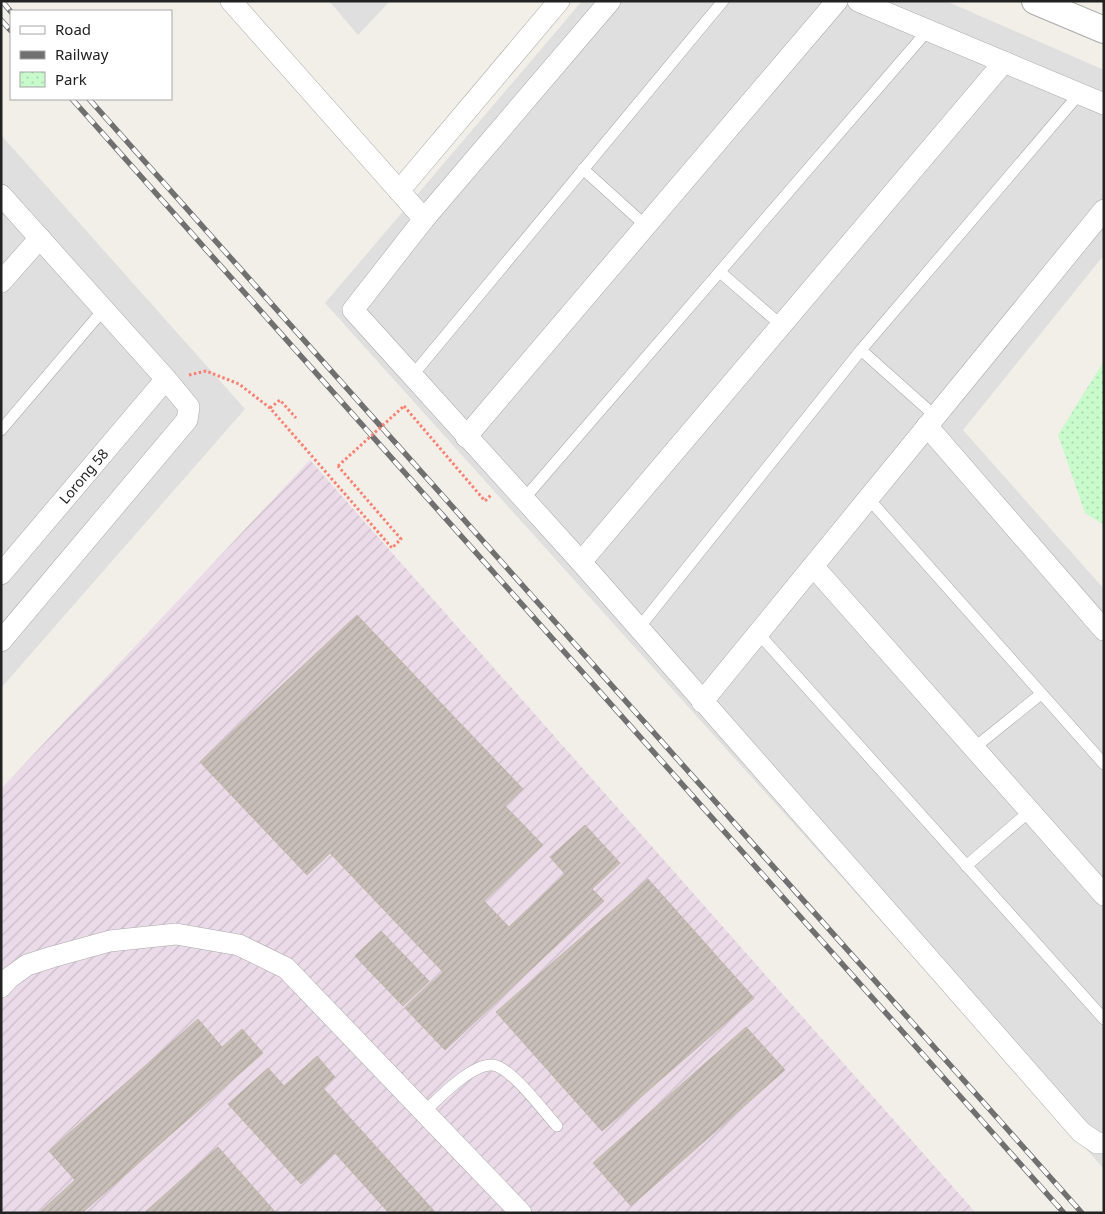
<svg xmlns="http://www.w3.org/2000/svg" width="1105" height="1214" font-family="'Noto Sans',sans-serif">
<defs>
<pattern id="industrial-furrows" width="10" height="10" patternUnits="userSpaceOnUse" patternTransform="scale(1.25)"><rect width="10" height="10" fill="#ebdbe8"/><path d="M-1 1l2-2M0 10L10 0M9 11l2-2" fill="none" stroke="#c9bcc7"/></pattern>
<pattern id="park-dots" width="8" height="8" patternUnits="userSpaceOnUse" patternTransform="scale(1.25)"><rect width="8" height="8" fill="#c8facc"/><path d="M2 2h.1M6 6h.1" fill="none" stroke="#acd6af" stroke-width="1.8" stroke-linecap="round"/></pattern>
<pattern id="building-hatch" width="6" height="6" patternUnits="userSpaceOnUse" patternTransform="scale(1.25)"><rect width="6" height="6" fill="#c7bfb8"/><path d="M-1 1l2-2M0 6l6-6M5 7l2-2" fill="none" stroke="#aba49e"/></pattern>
</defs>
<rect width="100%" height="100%" fill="#f2efe9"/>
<g fill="#e0dfdf">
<path d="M329 1H390L358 35Z"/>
<path d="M582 1H946L1104 70V255L963 430 1104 589V1169L325 303Z"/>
<path d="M1 135 245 409 1 688Z"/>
</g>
<path fill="url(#industrial-furrows)" d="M310 460 976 1213H1V789Z"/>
<path fill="url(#park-dots)" d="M1104 361V525L1085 513 1058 435Z"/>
<g fill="url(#building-hatch)" stroke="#c4b6ab">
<path d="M357 615 523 789 505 806 543 845 484 901 509 927 565 874 550 857 585 825 620 863 592 889 604 901 445 1050 405 1008 443 972 330 853 307 875 200 762Z"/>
<path d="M648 879 754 998 602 1131 496 1012Z"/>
<path d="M381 931 429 981 403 1006 355 956Z"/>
<path d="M198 1019 222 1047 242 1029 263 1053 82 1213H39L75 1180 49 1151Z"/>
<path d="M746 1027 785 1070 631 1206 593 1163Z"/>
<path d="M317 1056 335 1077 323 1088 436 1213H389L335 1153 301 1184 228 1104 268 1068 284 1086Z"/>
<path d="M218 1147 276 1213H144Z"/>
</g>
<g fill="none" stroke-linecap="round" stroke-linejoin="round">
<g stroke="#a9a9a9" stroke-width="12">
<g id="service">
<path d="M583 169 646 226"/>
<path d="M720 272 781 325"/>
<path d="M861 350 935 416"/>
<path d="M412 376 723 1"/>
<path d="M1 430 104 309"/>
<path d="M868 498 1104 764"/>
<path d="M523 500 928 30"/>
<path d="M638 629 861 350 1080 93"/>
<path d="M758 633 1104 1019"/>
<path d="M974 748 1041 694"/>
<path d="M966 866 1030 811"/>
<path d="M424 1112C439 1098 472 1063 493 1065 512 1068 544 1112 557 1126"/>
</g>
</g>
<g stroke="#a9a9a9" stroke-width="22">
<g id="minor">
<path d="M231 1 424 219"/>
<path d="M610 1 424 219 353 310 581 562 1081 1132 1097 1143H1104"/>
<path d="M858 1 1104 104"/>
<path d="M399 191 559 1"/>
<path d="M1 195 166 379 189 407 187 420 1 641"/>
<path d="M1 282 40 238"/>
<path d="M927 426 1104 630"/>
<path d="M466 437 837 1"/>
<path d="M581 562 1004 62"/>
<path d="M813 566 1104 895"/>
<path id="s1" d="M1 574 166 379"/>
<path d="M702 702 1104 210"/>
<path d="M1 987 9 978 27 965 52 957 110 941 176 934 239 945 286 968 521 1213"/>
</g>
</g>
<g stroke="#a9a9a9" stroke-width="28">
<path id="tertiary" d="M1035 1 1104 30"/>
</g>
<g stroke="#fa8072" stroke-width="3" stroke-dasharray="2.5 2.5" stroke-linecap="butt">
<path d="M189 375 206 371 239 384 270 408 392 548 401 539 338 466"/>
<path d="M404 406 485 501 492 494"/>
<path d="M270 408 280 400 296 418"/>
</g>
<use href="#service" stroke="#fff" stroke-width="11"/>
<use href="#minor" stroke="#fff" stroke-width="21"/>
<use href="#tertiary" stroke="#fff" stroke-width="26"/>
<g stroke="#707070" stroke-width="5.5">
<g id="rail">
<path d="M2 1 11 12"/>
<path d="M1 20 11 31"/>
<path d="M72 99 1064 1213"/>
<path d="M89 99 1082 1213"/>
</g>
</g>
<use href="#rail" stroke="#fff" stroke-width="4" stroke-dasharray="11" stroke-linecap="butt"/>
<path stroke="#fa8072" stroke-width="3" stroke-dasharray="2.5 2.5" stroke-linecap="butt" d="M338 466 404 406"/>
</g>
<g text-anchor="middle" stroke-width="4.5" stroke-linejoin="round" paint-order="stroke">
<g font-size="14" fill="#222" stroke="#fff">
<text dy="5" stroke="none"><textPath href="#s1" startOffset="128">Lorong 58</textPath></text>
</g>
</g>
<rect width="1105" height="1214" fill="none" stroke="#222222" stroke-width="5"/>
<rect x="10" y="10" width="162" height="90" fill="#ffffff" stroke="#a7a7a7"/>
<rect x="20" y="26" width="25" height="8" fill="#ffffff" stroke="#a7a7a7"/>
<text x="55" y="35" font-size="15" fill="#222222">Road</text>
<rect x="20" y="51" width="25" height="8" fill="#707070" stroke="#a7a7a7"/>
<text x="55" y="60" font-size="15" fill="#222222">Railway</text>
<rect x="20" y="72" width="25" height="15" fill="url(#park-dots)" stroke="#a7a7a7"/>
<text x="55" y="85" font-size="15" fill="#222222">Park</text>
</svg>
